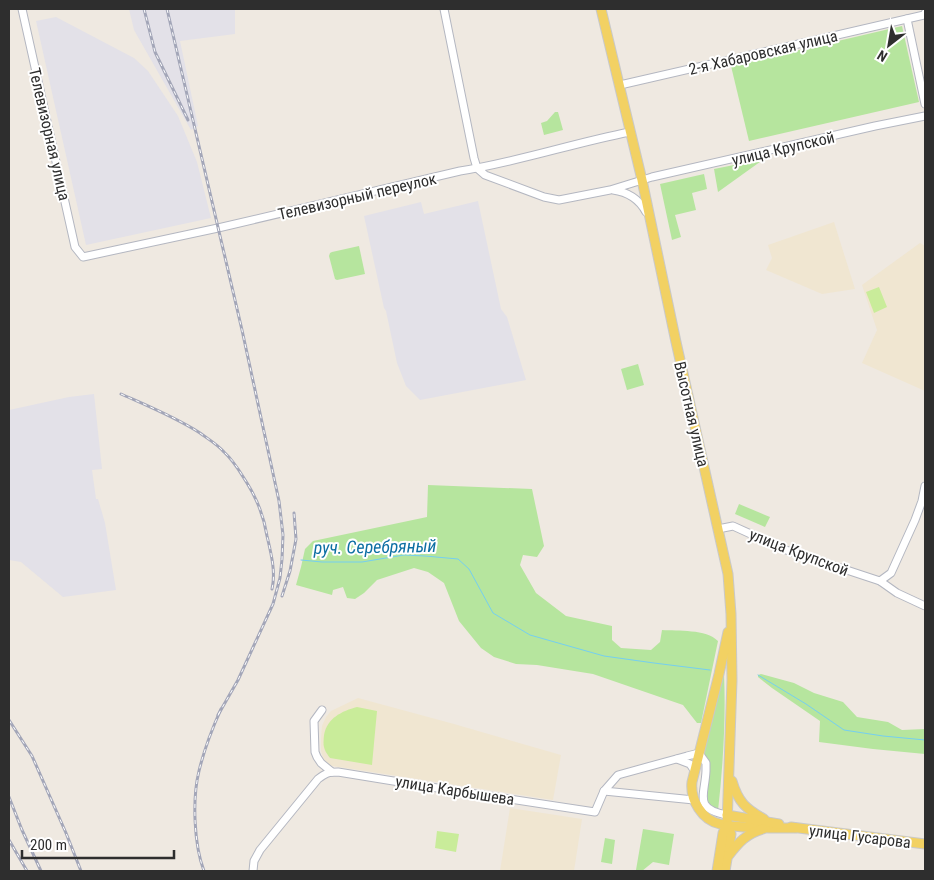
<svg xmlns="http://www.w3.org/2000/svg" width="934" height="880" font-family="'Roboto Condensed',sans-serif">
<rect width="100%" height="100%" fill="#efe9e1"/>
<g fill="#e3e1e8">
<path d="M129 9H235V34L180 41 198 126 191 130 134 30Z"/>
<path d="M56 17 134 58 148 71 178 116 197 162 211 218 86 245 36 21Z"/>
<path d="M478 201 501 309 507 317 526 380 420 400 406 386 397 363 386 311 384 308 364 216 421 202 424 214Z"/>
<path d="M94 394 102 469 92 470 96 499H98L105 523 116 590 63 597 21 562 9 560V410L69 397Z"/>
</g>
<g fill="#f0e6d1">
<path d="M834 222 855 289 822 294 766 270 772 258 768 245Z"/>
<path d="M920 243 925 246V391L862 363 877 330 862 285Z"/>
<path d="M358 698 454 724 561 755 553 800 326 765 324 761 321 751V738L322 726 326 717 331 711Z"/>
<path d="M510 808 582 819 574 871H500Z"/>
</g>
<g fill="#b6e59e">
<path d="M902 26 919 102 749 141 731 66Z"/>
<path d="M555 112H558L563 130 544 135 541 123 547 121Z"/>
<path d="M764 159 718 192 714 169Z"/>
<path d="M704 174 707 189 692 193 696 210 675 215 681 237 672 240 660 184Z"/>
<path d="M359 246 365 274 337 280 335 279 329 256 330 253 332 252Z"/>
<path d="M638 364 644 385 627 390 621 369Z"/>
<path d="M428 485 532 489 544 546 537 557 523 555 520 565 536 593 566 616 612 626V640L621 648 651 650 660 642 662 630C678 631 706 629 718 641L701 723H697L683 705 593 674 537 665 516 664 494 657 481 648 459 621 444 583 428 572 414 568 377 580 364 593 355 599 347 598 343 587 333 590 332 595 296 585 301 567 305 549 313 541 427 517Z"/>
<path d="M739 504 770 517 765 527 735 514Z"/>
<path d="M724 674C726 720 723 765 718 811L709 805 704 798 709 770V760L703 755 719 692Z"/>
<path d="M761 674 794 683 814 693 843 702 857 717 888 722 902 730 925 729V754L873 749 819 742 820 721 772 688 758 677V675Z"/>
<path d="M643 829 674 834 669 865 653 862 642 871 636 870Z"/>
<path d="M605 838 615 840 612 864 601 862Z"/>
</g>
<g fill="#c9ec9a">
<path d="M879 287 887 307 874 313 866 292Z"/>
<path d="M357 707 377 711 372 765 330 758C323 749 323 746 324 735 327 718 342 711 357 707Z"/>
<path d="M437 831 459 834 456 852 435 848Z"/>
</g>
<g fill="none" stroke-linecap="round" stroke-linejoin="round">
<g stroke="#75cff0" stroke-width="1">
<path d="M301 560 322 562H362L404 555 425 556 458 559 469 569 493 613 530 635 604 656 654 663 710 670"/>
<path d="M758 675 806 704 844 730 883 736 925 740"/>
</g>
<g stroke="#b4b7c1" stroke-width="9">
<g id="minor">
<path d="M22 9 75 247 83 257 218 228 460 171C518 162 573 143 630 132"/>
<path d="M444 9 474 158 477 168 485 175 544 197 559 200 610 190 652 177 875 126 925 116"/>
<path d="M907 19 925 104"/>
<path d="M620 85 924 15 925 13"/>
<path d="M613 190C628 192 639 199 646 212"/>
<path d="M718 529 733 526 786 550 880 581 891 573 915 520 922 501 925 486"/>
<path d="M880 581 897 593 925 606"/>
<path d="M322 710 314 721 315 752 317 757 321 763 332 772"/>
<path d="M677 759 690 764 694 770"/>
<path d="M604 791 694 800"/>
<path d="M253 871 254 861 260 850 318 779C326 773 328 772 338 772L424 786 595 812 604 791 618 775 687 756 699 753C701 756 704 760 706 763 706 765 706 769 706 771 705 795 693 809 727 815"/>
</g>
</g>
<g stroke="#c9c9c9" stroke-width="11">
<g id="major">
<path d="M601 9 642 180 676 342 728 574 731 614 732 680 727 826 731 834 725 871"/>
<path d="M728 632 719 674 692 782C690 800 702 820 720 824 728 826 736 826 744 827 761 828 778 828 795 828"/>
<path d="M732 781C738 802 746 809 764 819"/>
<path d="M727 815 779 824"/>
<path d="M791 827 925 844"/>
<path d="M729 855C738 843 747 833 763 829"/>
<path d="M717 871 723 833 727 826"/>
</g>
</g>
<use href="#minor" stroke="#fff" stroke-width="7"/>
<use href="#major" stroke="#f2d163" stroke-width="9"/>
<g stroke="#a3a6b8" stroke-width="3">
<g id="rail">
<path d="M144 9 155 52 188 120"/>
<path d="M167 9 242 330 279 501 283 535 282 559 280 578 273 604 238 680 218 715"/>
<path d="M121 394C148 406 175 417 200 433 208 439 217 444 224 452 234 461 240 472 247 483 257 499 264 517 267 536 271 553 276 572 272 589"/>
<path d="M282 596 290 571 296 539 294 513"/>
<path d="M9 720 32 756 66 833 81 871"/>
<path d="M9 797 22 830 41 871"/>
<path d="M9 840 27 871"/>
<path d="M204 871C194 845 192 799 199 771 204 750 212 729 221 709"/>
</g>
</g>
<use href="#rail" stroke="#fff" stroke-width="1" stroke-dasharray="4" stroke-linecap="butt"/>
</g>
<g text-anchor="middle" stroke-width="4" stroke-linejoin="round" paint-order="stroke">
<g font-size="16" fill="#2e2e2e" stroke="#fff">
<text transform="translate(763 52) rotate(-13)" y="6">2-я Хабаровская улица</text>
<text transform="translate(50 134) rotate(77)" y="6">Телевизорная улица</text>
<text transform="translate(783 148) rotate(-13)" y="6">улица Крупской</text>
<text transform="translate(357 196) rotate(-13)" y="6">Телевизорный переулок</text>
<text transform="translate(692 414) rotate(77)" y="6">Высотная улица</text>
<text transform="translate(799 552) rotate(21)" y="6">улица Крупской</text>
<text transform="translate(455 790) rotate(9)" y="6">улица Карбышева</text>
<text transform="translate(860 836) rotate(7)" y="6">улица Гусарова</text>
</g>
<g font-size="18" font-style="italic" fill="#0d6fa3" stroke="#fff">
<text transform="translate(375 547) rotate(-1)" y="6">руч. Серебряный</text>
</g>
</g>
<rect width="934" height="880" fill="none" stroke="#2e2e2e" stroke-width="20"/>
<g transform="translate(889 45) rotate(211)" stroke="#ffffff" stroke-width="4" paint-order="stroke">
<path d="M0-4L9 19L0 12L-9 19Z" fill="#2e2e2e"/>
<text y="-8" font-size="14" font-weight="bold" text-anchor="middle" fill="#2e2e2e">N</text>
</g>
<path d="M22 850v8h152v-8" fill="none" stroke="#2e2e2e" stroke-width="2.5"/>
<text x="30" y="850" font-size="15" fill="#2e2e2e" stroke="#ffffff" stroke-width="4" paint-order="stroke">200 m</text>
</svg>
